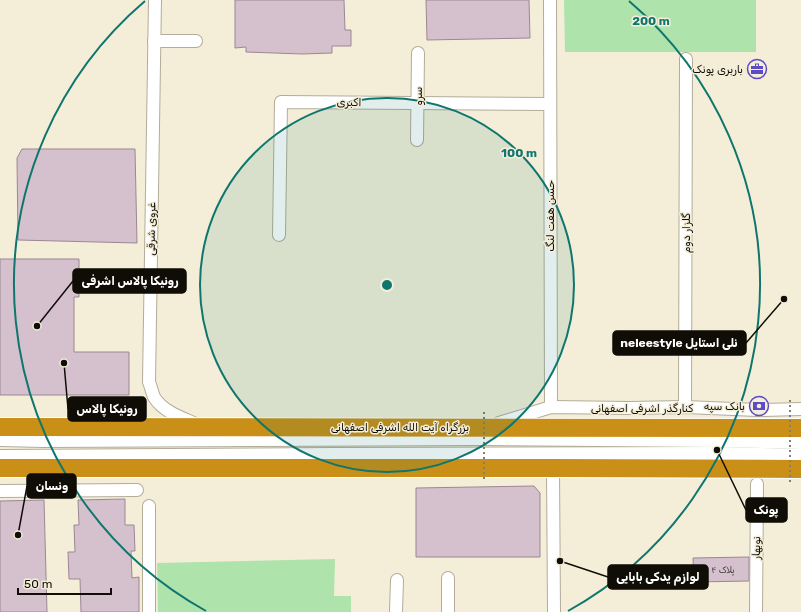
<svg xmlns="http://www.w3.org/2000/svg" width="801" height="612" font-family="Rubik,'Noto Sans Arabic',sans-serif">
<rect width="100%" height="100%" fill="#f4eed9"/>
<g fill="#aee4ab">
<path d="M564 0H756V52H565Z"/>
<path d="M335 559 334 596H351V612H158L157 563Z"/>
</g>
<g fill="#d5c1cd" stroke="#9b8793">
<path d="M235 0H344L345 30H351V46H332V53L302 54 246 52V47L235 48Z"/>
<path d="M426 0H529L530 38 427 40Z"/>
<path d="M22 149H135L137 243 18 240 17 158Z"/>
<path d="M0 259H79V297H74V352H129V395H0Z"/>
<path d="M534 486 540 493V557H416V488Z"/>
<path d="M125 499V525H134L135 551H131L132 578 139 577V612H81L80 579H69L68 552H75L74 525H79L78 500Z"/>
<path d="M44 500 47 612H0V501Z"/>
<path d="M749 557V581L694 582 693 558Z"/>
</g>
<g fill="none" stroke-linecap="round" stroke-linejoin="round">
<g stroke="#b2ac98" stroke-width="14">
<g id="minor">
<path d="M155 0 149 382C151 387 152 392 154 397 163 412 183 418 198 425"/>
<path d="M550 0 551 407"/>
<path d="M154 41H196"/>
<path d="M417 140 418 53"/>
<path d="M279 235 281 102 550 104"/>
<path d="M685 407 686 59"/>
<path d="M499 423 551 407 630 408 685 407 758 410 801 409"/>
<path d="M0 440 44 441 488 439 718 441 801 443"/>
<path d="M0 456 334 454 720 453 801 455"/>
<path d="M553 468 554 612"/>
<path d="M0 491 137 490"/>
<path d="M448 578V612"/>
<path d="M149 612V506"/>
<path d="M396 612 397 580"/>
<path d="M756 612 757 484"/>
</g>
</g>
<g stroke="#fff" stroke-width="20">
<g id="highway">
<path d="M0 427 801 428"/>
<path d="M0 468H553L801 469"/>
</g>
</g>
<path stroke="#827e70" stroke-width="2" stroke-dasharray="2 3" stroke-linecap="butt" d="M114 411 132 401"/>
<use href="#minor" stroke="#fff" stroke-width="12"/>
<use href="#highway" stroke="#ca8f16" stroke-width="18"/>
<g stroke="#827e70" stroke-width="2" stroke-dasharray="2 3" stroke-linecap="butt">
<path d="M790 400V484"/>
<path d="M484 479V410"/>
</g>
</g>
<circle cx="387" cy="285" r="187" fill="#0f766e" fill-opacity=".12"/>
<g fill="none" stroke="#0f766e" stroke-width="2">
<circle cx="387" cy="285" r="187"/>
<path d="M206 611A373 373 0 0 1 145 1M629 1A373 373 0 0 1 568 611"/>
</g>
<defs>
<g id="office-ring" transform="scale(1)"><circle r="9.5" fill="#f4eed9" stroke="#5c4bc4" stroke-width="1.5"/><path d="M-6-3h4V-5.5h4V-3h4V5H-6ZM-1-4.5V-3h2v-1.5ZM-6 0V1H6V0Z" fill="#5c4bc4"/></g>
<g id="bank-ring" transform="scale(1)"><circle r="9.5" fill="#f4eed9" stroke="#5c4bc4" stroke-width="1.5"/><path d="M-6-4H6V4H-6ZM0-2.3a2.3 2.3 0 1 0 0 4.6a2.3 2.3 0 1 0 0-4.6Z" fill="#5c4bc4"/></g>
</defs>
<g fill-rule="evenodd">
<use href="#office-ring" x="757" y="69"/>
<use href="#bank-ring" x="759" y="406"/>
</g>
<g text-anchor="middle" stroke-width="3" stroke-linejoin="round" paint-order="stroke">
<g font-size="9" fill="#403a38">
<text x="723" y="573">پلاک ۴</text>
</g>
<g font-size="11" fill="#0f0d06" stroke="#f4eed9" text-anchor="end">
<text x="743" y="73">باربری پونک</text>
<text x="745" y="410">بانک سپه</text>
</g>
<g font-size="11" fill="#0f0d06" stroke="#f4eed9">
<text transform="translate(418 96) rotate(-90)" y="4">سرو</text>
<text transform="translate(349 102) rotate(1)" y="4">اکبری</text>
<text transform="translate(550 216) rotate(-90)" y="4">حسن هفت لنگ</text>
<text transform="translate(151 229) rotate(-89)" y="4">غروی شرقی</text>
<text transform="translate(686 233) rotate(-90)" y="4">گلزار دوم</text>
<text x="642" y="412">کنارگذر اشرفی اصفهانی</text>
<text x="400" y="431">بزرگراه آیت الله اشرفی اصفهانی</text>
<text transform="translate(756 548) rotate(-89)" y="4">نوبهار</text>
</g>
</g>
<circle cx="387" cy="285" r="6" fill="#0f766e" stroke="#f4eed9" stroke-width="2"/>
<g font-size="12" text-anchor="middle" font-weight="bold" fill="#0f766e" stroke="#f4eed9" stroke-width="3" stroke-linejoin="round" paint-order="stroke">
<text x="651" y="25">200 m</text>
<text x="519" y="157">100 m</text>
</g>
<path fill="none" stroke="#0f0d06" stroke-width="1.5" d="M37 326L73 281M784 299L746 343M64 363L68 409M18 535L27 486M717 450L746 510M560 561L608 577"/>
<g fill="#0f0d06" stroke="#f4eed9" stroke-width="1.5">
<circle cx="37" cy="326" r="4"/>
<circle cx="784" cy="299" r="4"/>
<circle cx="64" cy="363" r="4"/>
<circle cx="18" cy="535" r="4"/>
<circle cx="717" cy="450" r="4"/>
<circle cx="560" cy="561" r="4"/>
</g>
<g fill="#0f0d06" stroke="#0f0d06" stroke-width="1.5">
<rect x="73" y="269" width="113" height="24" rx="4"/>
<rect x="613" y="331" width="133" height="24" rx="4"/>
<rect x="68" y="397" width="78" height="24" rx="4"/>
<rect x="27" y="474" width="49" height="24" rx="4"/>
<rect x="746" y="498" width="41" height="24" rx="4"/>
<rect x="608" y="565" width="100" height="24" rx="4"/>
</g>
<g font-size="12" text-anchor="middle" font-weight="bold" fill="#fff">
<text x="130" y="285">رونیکا پالاس اشرفی</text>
<text x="679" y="347">neleestyle نلی استایل</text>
<text x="107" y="413">رونیکا پالاس</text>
<text x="52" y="490">ونسان</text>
<text x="766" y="514">پونک</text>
<text x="658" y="581">لوازم یدکی بابایی</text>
</g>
<path d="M18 588v6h93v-6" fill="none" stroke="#0f0d06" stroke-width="2"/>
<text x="24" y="588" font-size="12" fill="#0f0d06" stroke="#f4eed9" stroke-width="3" paint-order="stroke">50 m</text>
</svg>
